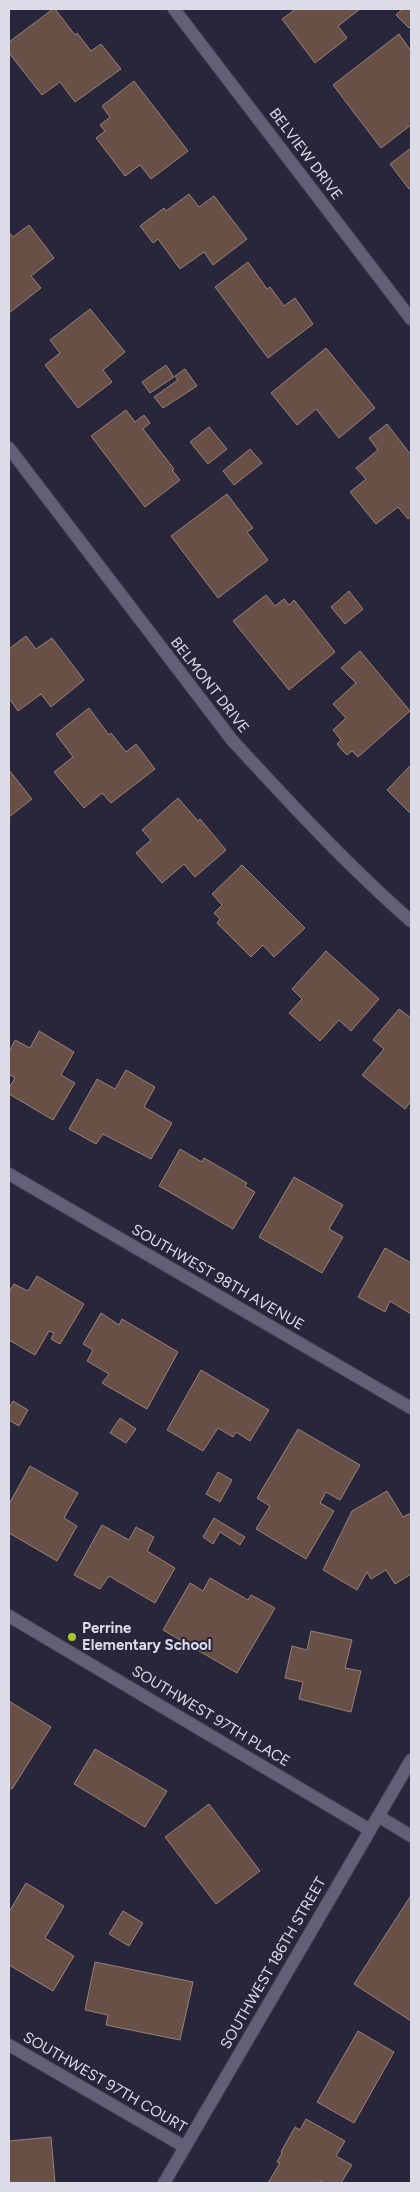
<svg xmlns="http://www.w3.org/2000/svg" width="420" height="2192" font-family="Figtree,sans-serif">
<rect width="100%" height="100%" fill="#28263a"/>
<g fill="#685047" stroke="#9b8078">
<path d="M53 9H55L75 35 77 33 91 51 101 44 121 69 75 102 60 82 42 95 9 53V42Z"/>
<path d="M296 9H360L338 26 347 38 315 63 282 19Z"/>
<path d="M402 9H411V26L409 28 396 15Z"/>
<path d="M399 34 411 51V125L381 148 333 85Z"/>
<path d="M134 81 188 151 151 179 140 165 125 176 96 138 105 131 100 125 110 117 102 106Z"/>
<path d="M411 148V188L409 189 390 164Z"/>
<path d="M189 194 199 207 214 196 247 239 213 265 204 252 180 269 158 239 153 243 140 226 164 208 166 211Z"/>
<path d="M29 225 54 258 31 276 41 288 9 313V232L13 237Z"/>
<path d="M248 262 267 289 270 287 284 306 295 298 313 324 268 358 215 287Z"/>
<path d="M90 309 125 352 103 370 112 382 78 408 45 365 60 353 50 340Z"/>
<path d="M326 348 375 408 339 438 316 409 297 425 271 393Z"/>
<path d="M166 365 174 377 150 393 142 382Z"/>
<path d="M185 369 197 386 163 408 154 397 178 380 175 376Z"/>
<path d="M126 410 135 422 144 415 150 423 143 429 174 469 172 470 180 480 145 507 91 436Z"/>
<path d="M387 424 411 455V516L408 519 398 507 376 524 350 492 366 479 356 468 378 450 369 438Z"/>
<path d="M209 427 227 449 208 464 190 442Z"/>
<path d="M250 449 262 463 234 485 223 471Z"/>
<path d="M227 494 253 528 247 532 268 560 218 598 171 536Z"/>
<path d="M349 591 363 609 345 624 331 607Z"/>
<path d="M266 595 275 606 284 599 289 605 294 600 335 652 289 690 233 621Z"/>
<path d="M26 636 36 649 52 638 84 680 51 707 41 694 18 711 9 698V649Z"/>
<path d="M360 651 410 711 358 757 352 751 347 755 342 750 337 744 341 740 333 730 346 718 333 704 356 683 341 668Z"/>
<path d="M89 708 109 735 111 733 126 752 136 744 155 769 111 803 102 793 84 808 54 772 73 757 56 734Z"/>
<path d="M411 765V811L410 813 387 790Z"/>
<path d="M9 770 32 799 9 817Z"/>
<path d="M178 798 198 821 200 819 226 850 195 877 184 864 162 883 136 853 151 840 142 830Z"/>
<path d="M242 865 305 928 274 957 263 945 251 957 217 923 220 919 214 913 222 905 212 894Z"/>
<path d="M326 951 379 999 351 1031 339 1020 320 1041 289 1013 302 999 292 989Z"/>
<path d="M399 1009 411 1018V1101L405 1109 362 1075 384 1049 373 1040Z"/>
<path d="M39 1031 74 1052 61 1075 75 1083 53 1120 9 1094V1088L15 1078 9 1074V1052L15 1040 30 1048Z"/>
<path d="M126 1070 155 1087 144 1107 172 1123 151 1159 103 1134 96 1144 69 1129 97 1079 115 1089Z"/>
<path d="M180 1149 202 1162 204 1158 247 1183 245 1186 255 1192 233 1229 159 1186Z"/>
<path d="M294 1177 343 1205 329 1229 343 1237 322 1273 259 1237Z"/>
<path d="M385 1248 411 1263V1314L390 1301 385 1312 358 1297Z"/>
<path d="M37 1276 84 1304 60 1344 51 1339 54 1333 49 1331 35 1355 9 1340V1292L14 1284 28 1291Z"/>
<path d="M101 1313 119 1325 122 1319 178 1352 147 1409 102 1383 109 1374 87 1361 93 1350 83 1344Z"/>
<path d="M201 1370 269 1410 250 1441 236 1432 233 1437 218 1428 203 1451 167 1430Z"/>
<path d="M13 1401 28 1410 19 1426 9 1420V1408Z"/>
<path d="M120 1418 136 1429 126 1443 110 1433Z"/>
<path d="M298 1429 360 1465 340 1500 326 1492 320 1503 334 1511 306 1559 256 1529 270 1506 257 1498Z"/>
<path d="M30 1466 78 1493 64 1518 77 1526 57 1561 9 1533V1504Z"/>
<path d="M218 1472 232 1480 220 1502 206 1494Z"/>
<path d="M387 1491 403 1517 411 1513V1574L395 1584 386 1570 371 1579 367 1572 357 1590 323 1570 352 1511Z"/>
<path d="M214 1518 245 1537 240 1545 220 1532 213 1544 203 1537Z"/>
<path d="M102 1525 129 1540 136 1527 154 1537 147 1551 175 1568 155 1603 109 1576 100 1589 74 1575Z"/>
<path d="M210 1578 248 1600 251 1595 275 1608 237 1673 163 1630 190 1583 203 1591Z"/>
<path d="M311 1631 352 1640 345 1668 361 1671 351 1712 299 1699 303 1682 285 1678 292 1646 307 1650Z"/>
<path d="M9 1701 51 1727 12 1789 9 1787Z"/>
<path d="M95 1749 167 1791 145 1827 74 1784Z"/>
<path d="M209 1804 260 1871 216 1904 165 1837Z"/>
<path d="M26 1883 64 1906 45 1938 74 1956 53 1991 9 1965V1912Z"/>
<path d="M410 1897 411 1898V2021L354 1984Z"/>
<path d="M123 1911 143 1923 129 1946 109 1934Z"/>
<path d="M95 1962 193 1982 180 2040 106 2025 108 2015 85 2010Z"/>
<path d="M358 2031 394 2052 354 2123 317 2102Z"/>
<path d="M306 2119 345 2141 336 2156 352 2165 341 2183H324L320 2181 319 2183H268L280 2163 277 2162 282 2153 281 2152 295 2127 300 2130Z"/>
<path d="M51 2137 55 2183H9V2141Z"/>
</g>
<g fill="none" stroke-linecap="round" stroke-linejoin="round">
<g stroke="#424050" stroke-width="14">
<g id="minor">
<path d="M174 9 411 319"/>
<path d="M9 448 232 740C289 802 347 865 411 921"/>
<path d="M9 1174 411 1408"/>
<path d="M9 1616 370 1830"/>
<path d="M378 1816 411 1836"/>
<path d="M9 2045 185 2147"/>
</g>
</g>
<g stroke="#424050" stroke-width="14">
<path id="tertiary" d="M164 2183 411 1760"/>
</g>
<use href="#minor" stroke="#616076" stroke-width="12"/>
<use href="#tertiary" stroke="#616076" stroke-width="12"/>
</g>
<circle fill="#a5c824" stroke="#28263a" stroke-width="2" cx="72" cy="1637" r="5"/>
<g text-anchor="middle" stroke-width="4" stroke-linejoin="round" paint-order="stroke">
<g font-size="15" fill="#dcdce9" stroke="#28263a">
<text transform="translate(306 154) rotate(53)" y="5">BELVIEW DRIVE</text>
<text transform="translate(210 685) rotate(52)" y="5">BELMONT DRIVE</text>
<text transform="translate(218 1277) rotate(30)" y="5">SOUTHWEST 98TH AVENUE</text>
<text transform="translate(211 1716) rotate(31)" y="5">SOUTHWEST 97TH PLACE</text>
<text transform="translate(273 1963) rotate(-60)" y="5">SOUTHWEST 186TH STREET</text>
<text transform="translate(105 2082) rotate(30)" y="5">SOUTHWEST 97TH COURT</text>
</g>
<g font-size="15" font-weight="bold" fill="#dcdce9" stroke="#28263a" text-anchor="start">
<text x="82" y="1633">Perrine<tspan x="82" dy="17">Elementary School</tspan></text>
</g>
</g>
<rect width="420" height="2192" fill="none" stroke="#dcdce9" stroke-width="20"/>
</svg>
